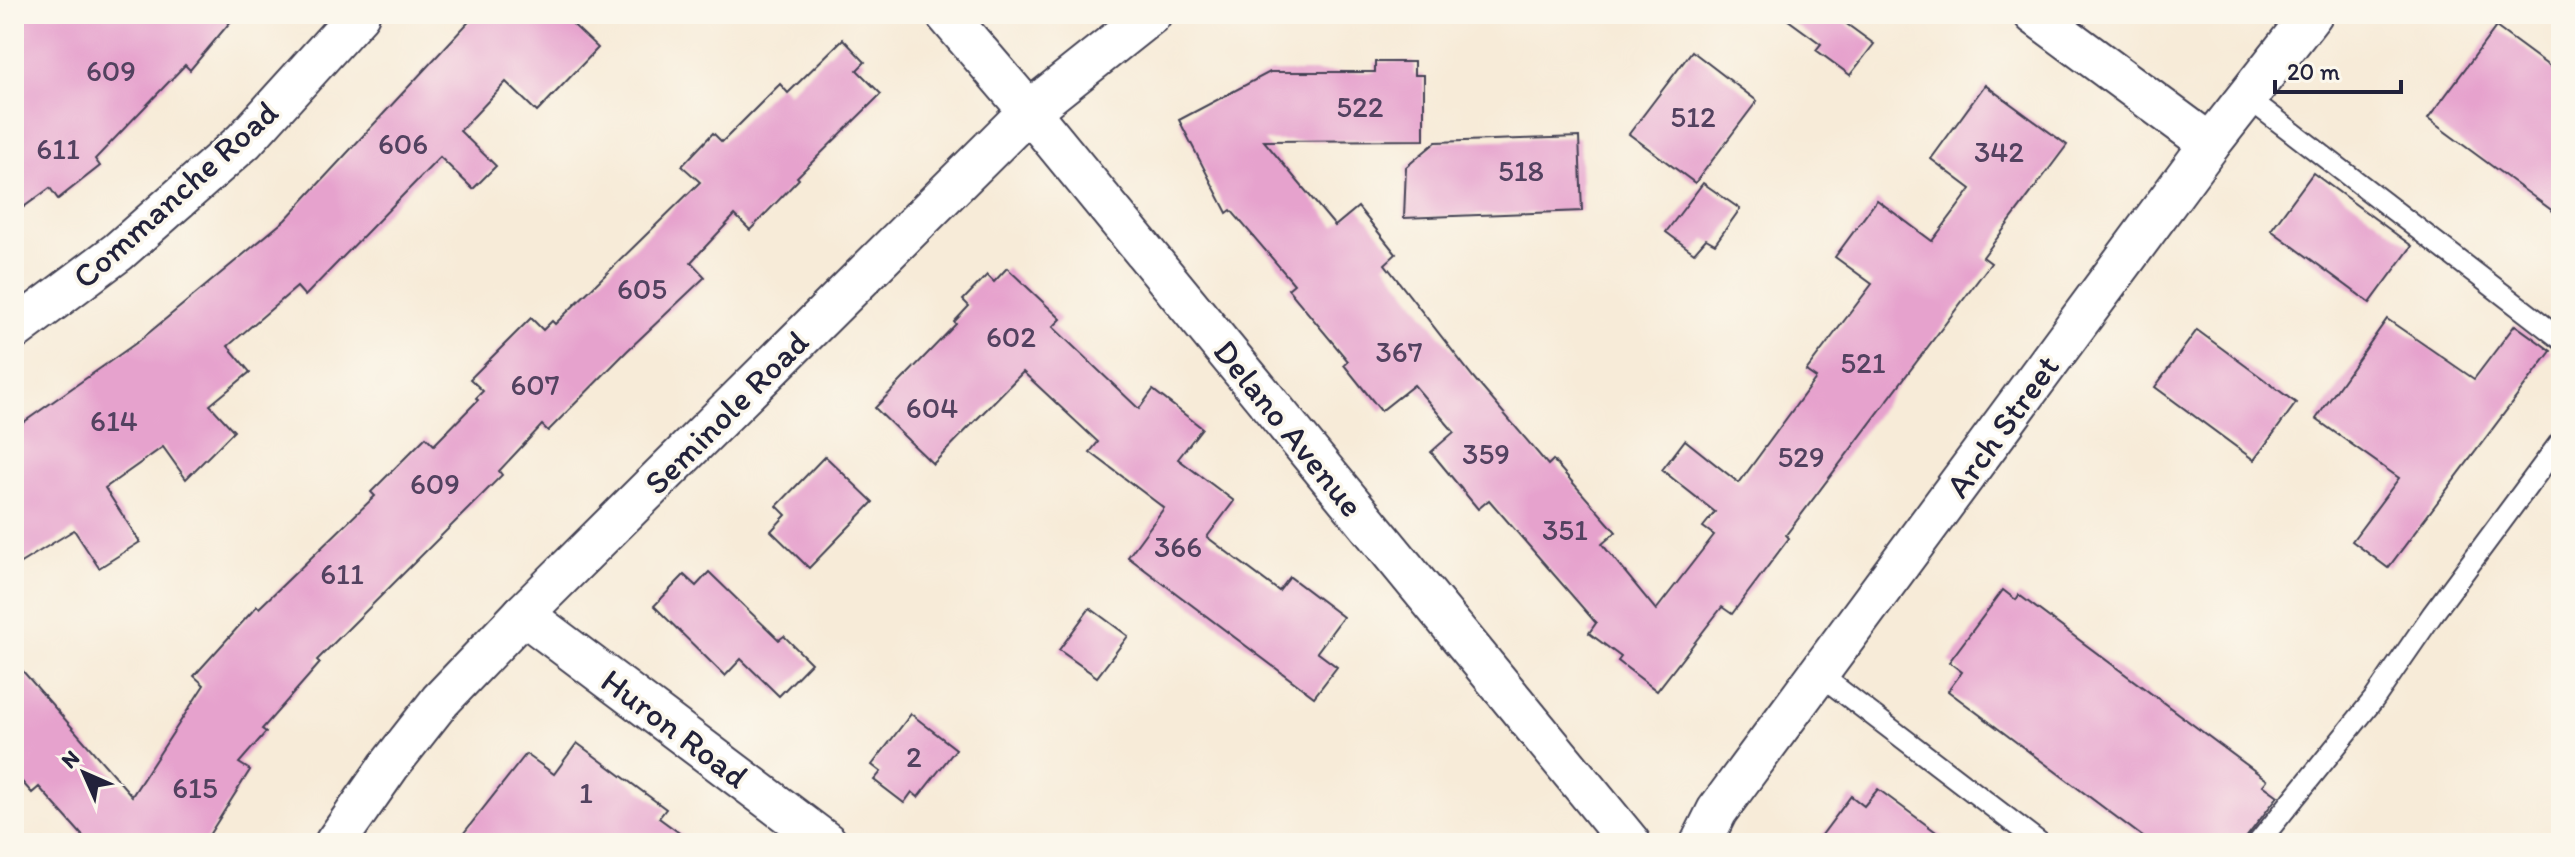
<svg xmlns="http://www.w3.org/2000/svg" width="2575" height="857" font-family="Itim,sans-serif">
<rect width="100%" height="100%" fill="#fbf7ec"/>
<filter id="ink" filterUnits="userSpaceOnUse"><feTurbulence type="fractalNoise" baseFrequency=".0125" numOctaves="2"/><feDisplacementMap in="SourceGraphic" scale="16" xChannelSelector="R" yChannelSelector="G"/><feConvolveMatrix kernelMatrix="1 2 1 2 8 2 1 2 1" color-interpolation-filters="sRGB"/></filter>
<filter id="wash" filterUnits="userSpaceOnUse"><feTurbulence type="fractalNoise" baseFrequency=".006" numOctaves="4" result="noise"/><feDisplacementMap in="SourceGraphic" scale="32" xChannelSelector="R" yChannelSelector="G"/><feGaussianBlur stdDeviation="1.8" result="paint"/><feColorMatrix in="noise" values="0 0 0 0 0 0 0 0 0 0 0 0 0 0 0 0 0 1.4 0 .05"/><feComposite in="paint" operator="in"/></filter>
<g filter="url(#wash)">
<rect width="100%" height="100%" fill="#f7ebd8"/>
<g id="blocks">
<g fill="#e6a2cd">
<path d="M14 14H237L190 70 185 65 95 159 100 166 58 199 50 188 14 214Z"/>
<path d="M476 14H562L598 48 537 112 506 82 460 131 496 166 473 189 440 157 305 296 297 287 228 346 250 372 210 405 234 431 186 479 163 447 105 488 140 542 99 568 74 530 14 567V429L139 341 285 220Z"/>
<path d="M1780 14H1833L1874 44 1850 75 1816 50 1821 44Z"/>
<path d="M2496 27 2561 75V217L2428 119Z"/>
<path d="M843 39 865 62 857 70 881 94 797 177 799 179 750 230 735 215 691 262 705 277 627 351 548 431 542 425 499 471 502 475 317 660 320 663 262 729 266 732 239 763 250 770 204 843H89L39 787 32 793 14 773V661L132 796 204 685 194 676 257 606 259 608 375 496 371 492 426 437 434 445 478 400 476 398 483 391 470 379 531 318 543 330 552 321 555 324 700 182 682 166 713 133 722 142 780 84 788 93Z"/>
<path d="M1692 51 1757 101 1695 183 1629 134Z"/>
<path d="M1375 62H1414V75H1424V140L1264 141 1335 226 1358 207 1396 254 1385 264 1473 377 1548 465 1553 460 1616 532 1602 544 1656 610 1714 535 1703 527 1715 512 1662 470 1685 440 1739 483 1816 378 1806 371 1872 284 1835 257 1877 200 1932 241 1971 189 1931 159 1985 85 2067 145 1983 257 1991 263 1786 535 1789 538 1732 614 1722 607 1657 691 1618 661 1621 657 1589 633 1596 623 1489 500 1478 509 1431 452 1454 432 1414 385 1381 411 1344 365 1348 361 1288 289 1294 284 1231 210 1227 213 1179 120 1270 72H1375Z"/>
<path d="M1579 137 1582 211 1404 218 1406 167 1436 142Z"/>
<path d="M2313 173 2412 246 2370 303 2271 230Z"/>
<path d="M1703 183 1740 209 1715 244 1706 239 1694 253 1666 232Z"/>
<path d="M1007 268 1061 319 1053 327 1139 409 1153 390 1202 428 1178 459 1234 501 1207 537 1279 591 1290 577 1343 617 1317 652 1337 667 1314 697 1128 557 1164 508 1090 452 1098 442 1023 372 933 464 875 408 956 324 954 322 969 306 963 300 987 275 994 282Z"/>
<path d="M2387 319 2474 379 2515 325 2551 351 2388 568 2352 541 2399 478 2316 419Z"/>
<path d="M2197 330 2296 403 2254 460 2155 387Z"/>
<path d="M825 456 873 502 809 568 771 531 786 515 777 506Z"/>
<path d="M709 572 779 640 784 636 811 663 779 696 741 659 725 676 654 606 684 575 696 586Z"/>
<path d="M2003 590 2016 600 2019 595 2267 780 2263 785 2278 796 2242 843H2151L1948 691 1962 672 1949 662Z"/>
<path d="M1090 608 1128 636 1097 677 1059 650Z"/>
<path d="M911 714 956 749 918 797 912 792 904 803 874 780 881 772 872 765Z"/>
<path d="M577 743 666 809 659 818 693 843H456L526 754 554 774Z"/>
<path d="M1878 789 1951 843H1816L1851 796 1864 806Z"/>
</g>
</g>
</g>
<g filter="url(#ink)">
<use href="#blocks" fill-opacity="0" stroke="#424053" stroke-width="2"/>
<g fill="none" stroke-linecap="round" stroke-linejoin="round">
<g stroke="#424053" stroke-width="24">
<g id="service">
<path d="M2248 98 2561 339"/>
<path d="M1819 674 2040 843"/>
<path d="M2258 843 2374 699 2432 615 2561 441"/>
</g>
</g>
<g stroke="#424053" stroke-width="44">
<g id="minor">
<path d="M946 14 1029 111 1630 843"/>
<path d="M2034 14 2210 144"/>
<path d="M14 330 118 252 244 141 359 14"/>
<path d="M523 614 827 843"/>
<path d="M335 843 389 766 440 701 523 614 1029 111 1151 14"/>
<path d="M1701 843 1717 811 2210 144 2312 14"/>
</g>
</g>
<use href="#service" stroke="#fff" stroke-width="20"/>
<use href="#minor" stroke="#fff" stroke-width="40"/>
</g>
</g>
<g text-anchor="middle" stroke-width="7" stroke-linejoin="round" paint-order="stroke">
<g font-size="30" fill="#534260">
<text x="111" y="81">609</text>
<text x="1360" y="117">522</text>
<text x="1693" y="127">512</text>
<text x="403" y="154">606</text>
<text x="58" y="159">611</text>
<text x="1999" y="162">342</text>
<text x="1521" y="181">518</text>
<text x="642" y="299">605</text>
<text x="1011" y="347">602</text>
<text x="1399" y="362">367</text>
<text x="1863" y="373">521</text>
<text x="535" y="395">607</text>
<text x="932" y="418">604</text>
<text x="114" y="431">614</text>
<text x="1486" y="464">359</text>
<text x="1801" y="467">529</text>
<text x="435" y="494">609</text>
<text x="1565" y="540">351</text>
<text x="1178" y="557">366</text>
<text x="342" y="584">611</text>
<text x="914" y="767">2</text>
<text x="195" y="798">615</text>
<text x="586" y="803">1</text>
</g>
<g font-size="34" fill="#22223b" stroke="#fbf7ec">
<text transform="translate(175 194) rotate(-42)" y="12">Commanche Road</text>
<text transform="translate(726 412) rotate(-45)" y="12">Seminole Road</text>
<text transform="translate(2002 426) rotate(-54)" y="12">Arch Street</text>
<text transform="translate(1289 428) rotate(51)" y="12">Delano Avenue</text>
<text transform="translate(675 728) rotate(37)" y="12">Huron Road</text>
</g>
</g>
<rect width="2575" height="857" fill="none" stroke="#fbf7ec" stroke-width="48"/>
<g transform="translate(84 773) rotate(315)" stroke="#fbf7ec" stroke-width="6" paint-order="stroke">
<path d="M0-6L14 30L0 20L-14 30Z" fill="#22223b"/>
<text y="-12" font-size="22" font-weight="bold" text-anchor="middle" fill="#22223b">N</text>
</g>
<path d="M2275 80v12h126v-12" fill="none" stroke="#22223b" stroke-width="4"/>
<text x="2287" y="80" font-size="24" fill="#22223b" stroke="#fbf7ec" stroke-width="6" paint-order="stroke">20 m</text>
</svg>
